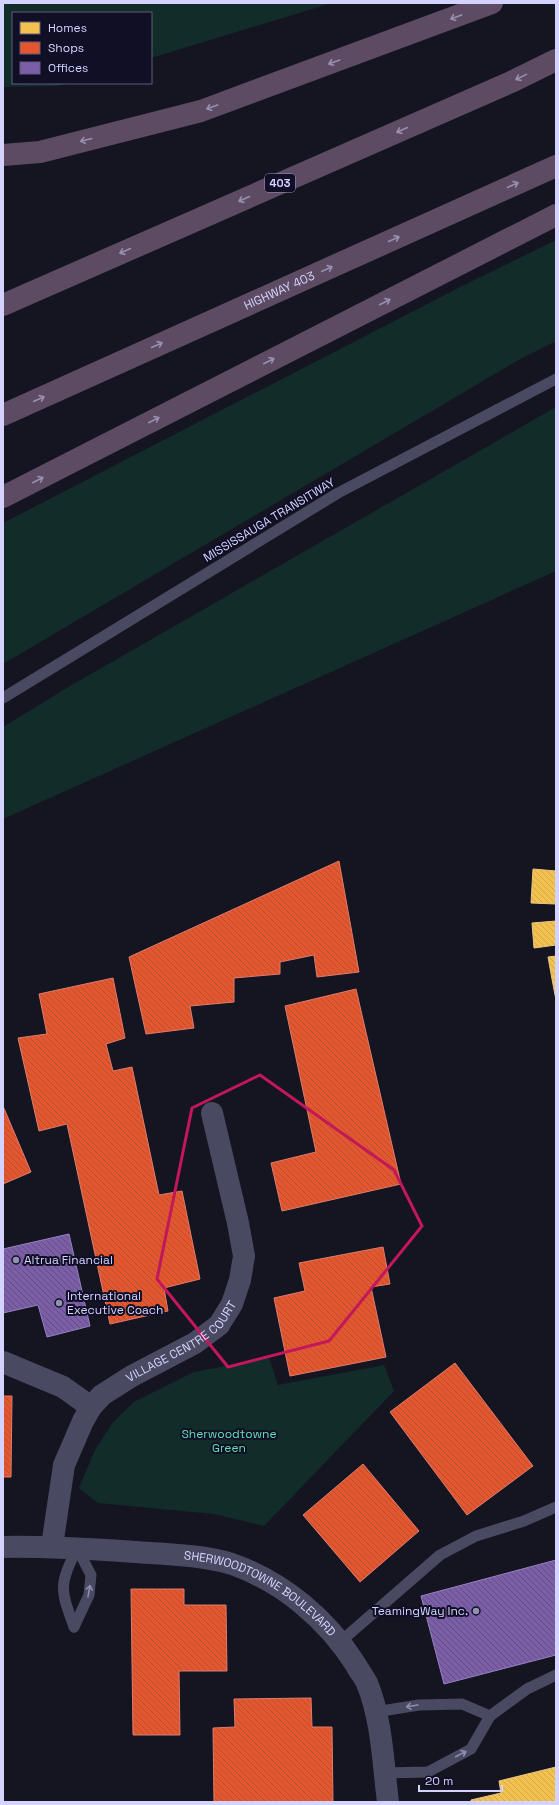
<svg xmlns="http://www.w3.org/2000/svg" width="559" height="1805" font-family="'Space Grotesk',sans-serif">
<defs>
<pattern id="homes-back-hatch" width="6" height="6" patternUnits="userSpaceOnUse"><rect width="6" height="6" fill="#f2c14e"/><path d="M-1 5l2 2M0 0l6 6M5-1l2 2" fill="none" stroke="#cea74e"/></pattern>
<pattern id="shops-back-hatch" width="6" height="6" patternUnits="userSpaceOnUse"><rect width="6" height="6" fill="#e4572e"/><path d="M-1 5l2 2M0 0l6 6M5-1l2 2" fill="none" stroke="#b35037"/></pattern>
<pattern id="offices-back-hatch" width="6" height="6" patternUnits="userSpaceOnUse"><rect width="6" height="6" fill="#7b5ea7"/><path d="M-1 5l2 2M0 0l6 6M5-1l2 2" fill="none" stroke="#60507e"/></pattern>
</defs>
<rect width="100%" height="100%" fill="#151421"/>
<g fill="#122c2a">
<path d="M3 3H332L151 58V13H13V83H68L57 86 3 87Z"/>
<path d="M556 240V341L522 358 3 664V523L460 287Z"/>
<path d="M556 407V571L3 819V727L70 686Z"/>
<path d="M269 1358 278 1385 384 1365 394 1391 264 1526 214 1514 98 1503 79 1488 95 1450 113 1422 134 1402 194 1372Z"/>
</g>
<g fill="url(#homes-back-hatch)" stroke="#e9c683">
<path d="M533 869 556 871V904L531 903Z"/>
<path d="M556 921V945L534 948 532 923Z"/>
<path d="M556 956V978L552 979 548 957Z"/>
<path d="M556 978V1000L552 979Z"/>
<path d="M556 1767V1802H471V1800L501 1793 499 1781Z"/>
</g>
<g fill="url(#shops-back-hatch)" stroke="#df7c6d">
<path d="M339 861 359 972 317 977 314 955 280 962V974L234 978V1002L190 1006 194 1028 146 1034 129 957Z"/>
<path d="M113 978 125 1038 106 1044 113 1071 132 1067 159 1195 182 1191 200 1279 164 1288 168 1311 110 1324 67 1124 39 1131 18 1038 47 1034 39 994Z"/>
<path d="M356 989 401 1184 282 1211 271 1163 316 1152 285 1006Z"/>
<path d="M3 1106 31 1172 3 1184Z"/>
<path d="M383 1247 390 1284 371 1287 386 1357 290 1376 274 1298 305 1291 299 1263Z"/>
<path d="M455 1363 533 1466 467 1515 390 1412Z"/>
<path d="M3 1396H12L11 1477H3Z"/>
<path d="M363 1464 419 1531 360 1582 303 1515Z"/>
<path d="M131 1589H184V1605H226L227 1671H179L180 1735H133Z"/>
<path d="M311 1698 312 1727H332L333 1802H214L213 1728 235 1727 234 1699Z"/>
</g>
<g fill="url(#offices-back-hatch)" stroke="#9681c1">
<path d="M69 1234 90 1326 47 1337 38 1305 3 1313V1249Z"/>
<path d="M556 1560V1655L444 1684 421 1596Z"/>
</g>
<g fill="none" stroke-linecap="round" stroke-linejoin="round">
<g stroke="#494a61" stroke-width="11">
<path d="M3 698 338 493 556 379"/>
<path d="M74 1627 89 1595 91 1575 77 1548"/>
<path d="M74 1627C60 1588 59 1586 77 1548"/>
<path d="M340 1642 440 1555 476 1536 524 1521 556 1507"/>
<path d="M375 1712 419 1705 462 1704 490 1716 471 1749 428 1772 385 1773"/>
<path d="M490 1716 527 1689 556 1675"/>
</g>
<g stroke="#494a61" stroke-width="22">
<path d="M3 1362 63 1387 91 1407"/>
<path id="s1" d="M52 1546 64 1465 83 1421 91 1407 102 1395 132 1376 195 1343 219 1325 232 1304 240 1280 244 1256 238 1223 212 1113"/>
</g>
<path stroke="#494a61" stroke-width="22" id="s2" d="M3 1547C48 1546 91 1549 136 1552 165 1554 204 1555 232 1564 283 1582 327 1619 356 1665 359 1671 364 1677 367 1683 382 1720 383 1763 388 1802"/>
<g stroke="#5c4b63" stroke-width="22">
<path d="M3 155 40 152 201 111 492 3"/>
<path d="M3 305 511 82 556 60"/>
<path id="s3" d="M3 415 556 166"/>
<path d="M3 497 556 215"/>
</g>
</g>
<defs><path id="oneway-shaft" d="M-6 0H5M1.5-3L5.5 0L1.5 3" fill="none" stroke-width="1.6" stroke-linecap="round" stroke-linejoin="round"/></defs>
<g stroke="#988fb1">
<use href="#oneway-shaft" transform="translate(456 17) rotate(160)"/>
<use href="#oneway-shaft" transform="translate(334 62) rotate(160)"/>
<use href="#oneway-shaft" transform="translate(521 77) rotate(154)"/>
<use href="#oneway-shaft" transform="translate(212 107) rotate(160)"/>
<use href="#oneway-shaft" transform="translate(402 130) rotate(156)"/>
<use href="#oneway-shaft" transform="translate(86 140) rotate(166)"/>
<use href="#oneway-shaft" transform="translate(513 185) rotate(-24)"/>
<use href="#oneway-shaft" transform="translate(244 199) rotate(156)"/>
<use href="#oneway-shaft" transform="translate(394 239) rotate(-24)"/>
<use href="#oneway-shaft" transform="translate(125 251) rotate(156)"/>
<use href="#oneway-shaft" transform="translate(327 269) rotate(-24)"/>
<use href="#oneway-shaft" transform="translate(385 302) rotate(-27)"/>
<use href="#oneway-shaft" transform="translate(157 345) rotate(-24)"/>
<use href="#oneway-shaft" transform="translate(269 361) rotate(-27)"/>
<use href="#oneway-shaft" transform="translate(39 399) rotate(-24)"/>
<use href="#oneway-shaft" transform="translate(154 420) rotate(-27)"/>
<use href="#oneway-shaft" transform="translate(38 480) rotate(-27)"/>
</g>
<g stroke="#8e8eb0">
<use href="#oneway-shaft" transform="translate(89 1591) rotate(-80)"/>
<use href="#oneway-shaft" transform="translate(412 1706) rotate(171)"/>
<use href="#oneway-shaft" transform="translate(461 1754) rotate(-28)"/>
</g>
<path fill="none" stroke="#c2185b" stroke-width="3" stroke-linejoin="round" d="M260 1075 394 1170 422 1226 329 1341 228 1367 157 1279 192 1108Z"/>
<g fill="#9190b1" stroke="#100f26" stroke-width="1.5">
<circle cx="16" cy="1260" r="4"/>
<circle cx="59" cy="1303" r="4"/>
<circle cx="476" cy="1611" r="4"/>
</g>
<g text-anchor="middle" stroke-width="4" stroke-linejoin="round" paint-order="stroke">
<rect fill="#100f26" stroke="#9998be" stroke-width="1" x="265" y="174" width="30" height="18" rx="3"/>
<g font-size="11" font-weight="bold" fill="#d4d3ff">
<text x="280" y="187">403</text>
</g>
<g font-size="12" fill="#d4d3ff" stroke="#100f26">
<text dy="4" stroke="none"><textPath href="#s3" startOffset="303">HIGHWAY 403</textPath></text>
<text transform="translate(269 520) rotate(-31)" y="4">MISSISSAUGA TRANSITWAY</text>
<text dy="4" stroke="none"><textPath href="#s1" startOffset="259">VILLAGE CENTRE COURT</textPath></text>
<text dy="4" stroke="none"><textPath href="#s2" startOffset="268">SHERWOODTOWNE BOULEVARD</textPath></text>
</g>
<g font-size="12" fill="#d4d3ff" stroke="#100f26" text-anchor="start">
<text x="24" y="1264">Altrua Financial</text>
<text x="67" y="1300">International<tspan x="67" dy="14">Executive Coach</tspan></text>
<text x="468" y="1615" text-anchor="end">TeamingWay Inc.</text>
</g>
<g font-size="12" fill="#5fe0b1" stroke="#100f26">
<text x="229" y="1438">Sherwoodtowne<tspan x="229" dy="14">Green</tspan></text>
</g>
</g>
<rect width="559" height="1805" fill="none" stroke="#d4d3ff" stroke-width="8"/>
<rect x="12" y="12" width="140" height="72" fill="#100f26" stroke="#5e5d7d"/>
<rect x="20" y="22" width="20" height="12" fill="#f2c14e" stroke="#5e5d7d"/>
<text x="48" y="32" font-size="12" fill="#d4d3ff">Homes</text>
<rect x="20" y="42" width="20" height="12" fill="#e4572e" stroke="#5e5d7d"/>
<text x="48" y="52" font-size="12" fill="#d4d3ff">Shops</text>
<rect x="20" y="62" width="20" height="12" fill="#7b5ea7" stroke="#5e5d7d"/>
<text x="48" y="72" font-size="12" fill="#d4d3ff">Offices</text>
<path d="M419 1785v6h83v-6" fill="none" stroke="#d4d3ff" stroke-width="2"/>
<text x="425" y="1785" font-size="12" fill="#d4d3ff" stroke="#100f26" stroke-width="3" paint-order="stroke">20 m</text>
</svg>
